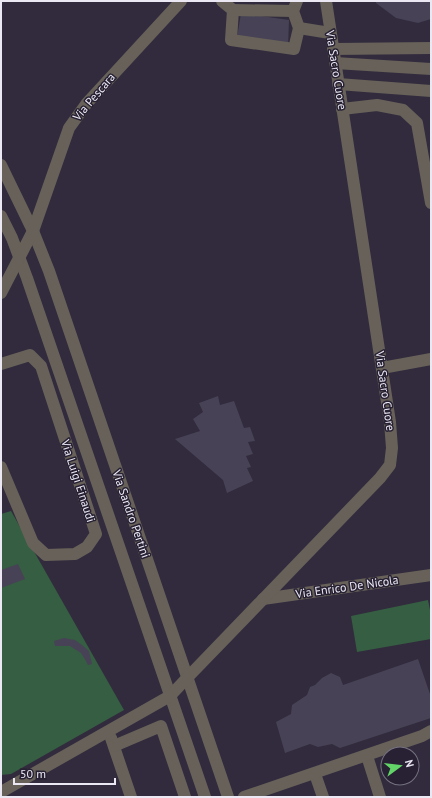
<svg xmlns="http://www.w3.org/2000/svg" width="432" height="798" font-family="'PT Sans',sans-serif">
<rect width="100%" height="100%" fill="#312b3d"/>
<g fill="#365e42">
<path d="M11 511 124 710 11 774 1 775V514Z"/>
<path d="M428 600 431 615V639L357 652 351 616Z"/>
</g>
<g fill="#474255">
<path d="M376 1H431V19L418 23 396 18 376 3Z"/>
<path d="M241 13 289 20 288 47 237 38Z"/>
<path d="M218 396 220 405 234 401 244 428 250 427 255 441 248 442 253 454 246 456 251 467 247 468 253 481 227 493 223 480 175 439 200 431 193 419 203 412 199 403Z"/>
<path d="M18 564 25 579 1 588V570Z"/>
<path d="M64 638 75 640 82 645 89 651 92 664 88 665 86 661 81 653 70 646H55L54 641Z"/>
<path d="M418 659 431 697V718L340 748 332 744 318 747 310 744 285 753 276 722 291 714 292 705 307 695 310 687 315 685 322 678 331 673 340 677 343 685Z"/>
</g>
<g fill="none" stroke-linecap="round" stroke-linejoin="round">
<g stroke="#676159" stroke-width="12">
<path d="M222 1 233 10 231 40 294 49 299 28 293 11 297 1"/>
<path d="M233 10 293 11"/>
<path d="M299 28 330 33"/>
<path d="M333 49 431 48"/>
<path d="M335 63 431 69"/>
<path d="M338 84 431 91"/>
<path d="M342 109 377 105 403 110 417 123 431 203"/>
<path d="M1 165 33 231 49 271 228 797"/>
<path d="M1 216 12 238 27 278 205 797"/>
<path d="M1 293 33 231 69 128 87 103 181 1"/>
<path d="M1 364 30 355 41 366 96 534 87 547 75 554 46 555 33 543 1 467"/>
<path d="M382 368 431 359"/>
<path d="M263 599 431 575"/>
<path d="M111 738 131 797"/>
<path d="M114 746 161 726 185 797"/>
<path d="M367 756 380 797"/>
<path d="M315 774 323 797"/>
<path d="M1 792 170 696 187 678 380 478 390 465 392 448 390 422 326 1"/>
<path d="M244 797 422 736 431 731"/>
</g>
</g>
<g text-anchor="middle" stroke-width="3" stroke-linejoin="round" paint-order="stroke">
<g font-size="12" fill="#ebe8f4" stroke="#272133">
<text transform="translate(336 70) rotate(81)" y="4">Via Sacro Cuore</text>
<text transform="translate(94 97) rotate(-50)" y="4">Via Pescara</text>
<text transform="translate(385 391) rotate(82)" y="4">Via Sacro Cuore</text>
<text transform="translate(78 481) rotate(72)" y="4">Via Luigi Einaudi</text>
<text transform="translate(131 514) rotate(71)" y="4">Via Sandro Pertini</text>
<text transform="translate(347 587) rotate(-8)" y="4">Via Enrico De Nicola</text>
</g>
</g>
<rect width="432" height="798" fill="none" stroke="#ebe8f4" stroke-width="4"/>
<g transform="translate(400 766) rotate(75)"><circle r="19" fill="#272133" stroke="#757180"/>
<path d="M0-3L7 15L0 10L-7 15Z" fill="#63d468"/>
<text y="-6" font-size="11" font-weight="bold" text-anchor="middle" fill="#ebe8f4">N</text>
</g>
<path d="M14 778v6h101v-6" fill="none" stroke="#ebe8f4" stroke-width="2"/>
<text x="20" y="778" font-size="12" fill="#ebe8f4" stroke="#272133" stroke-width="3" paint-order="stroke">50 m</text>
</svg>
